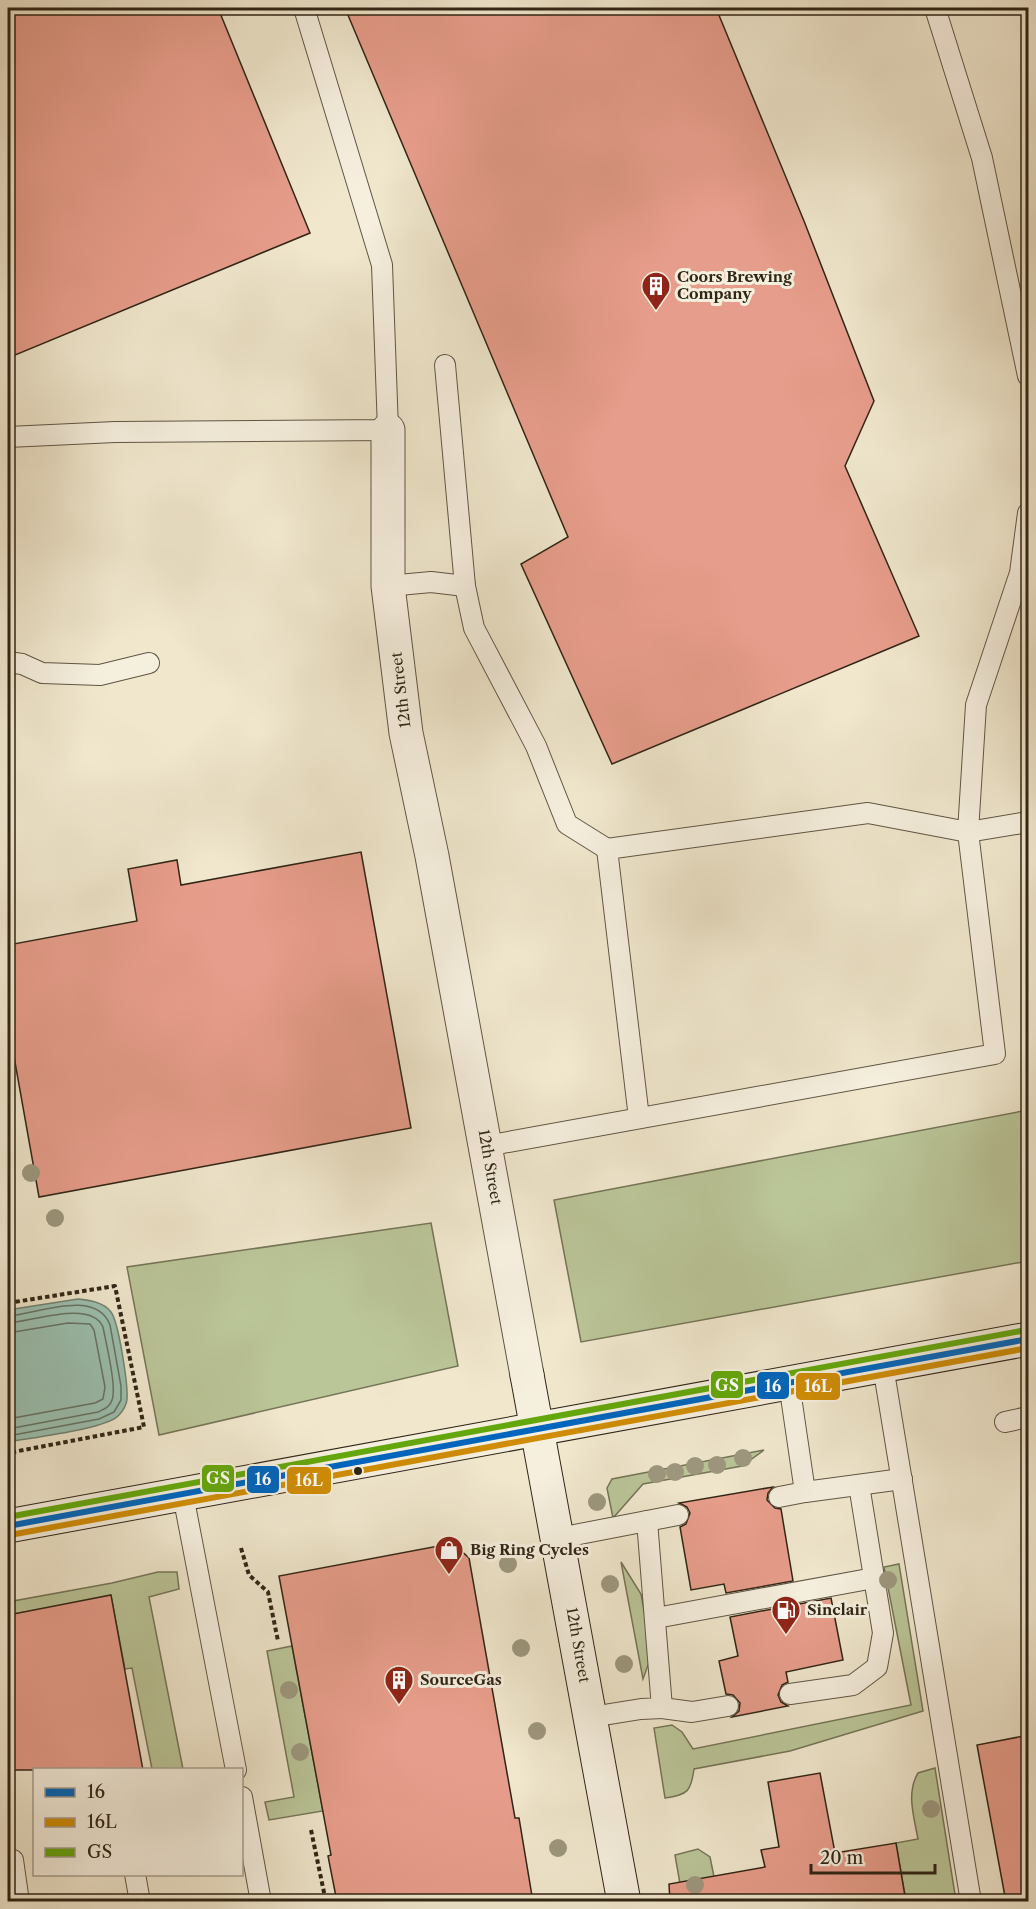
<svg xmlns="http://www.w3.org/2000/svg" width="1036" height="1909" font-family="'Libre Caslon Text',serif">
<rect width="100%" height="100%" fill="#f0e7cd"/>
<filter id="stains"><feTurbulence type="fractalNoise" baseFrequency=".00333" numOctaves="4"/><feColorMatrix values="0 0 0 0 .2 0 0 0 0 .09 0 0 0 0 .02 0 0 0 .5 -.17"/></filter>
<radialGradient id="worn" r=".72"><stop offset=".6" stop-color="#630" stop-opacity="0"/><stop offset="1" stop-color="#630" stop-opacity=".3"/></radialGradient>
<g fill="#bac598" stroke="#757557" stroke-width="1.5">
<path d="M1028 1110V1261L581 1342 554 1200Z"/>
<path d="M431 1223 458 1366 159 1435 127 1267Z"/>
<path d="M764 1450 742 1466 643 1484 613 1518 607 1488 612 1479Z"/>
<path d="M621 1562 641 1594 652 1654 643 1679Z"/>
<path d="M899 1564 923 1711 790 1751 694 1769C691 1791 688 1795 665 1798L654 1728 672 1725 682 1732 693 1749 911 1705 884 1567Z"/>
<path d="M158 1572H177L179 1589 149 1597 183 1769H152L132 1668 125 1669 111 1596 8 1615V1602L112 1583Z"/>
<path d="M292 1646 323 1811 269 1820 265 1802 294 1797 267 1651Z"/>
<path d="M935 1768 956 1901H906L896 1843 918 1839C914 1817 906 1793 918 1773Z"/>
<path d="M698 1849 710 1857 719 1901H683L675 1855Z"/>
</g>
<path fill="#9bc1b1" stroke="#708373" stroke-width="1.5" d="M78 1299C89 1300 104 1302 111 1312 119 1323 128 1385 127 1399 127 1404 123 1411 119 1415 108 1429 28 1438 8 1442V1310Z"/>
<g fill="none" stroke-linecap="round" stroke-linejoin="round">
<g stroke="#667364" stroke-width="1.5">
<path d="M8 1316C37 1314 96 1288 110 1325L121 1386V1400L114 1412 99 1419 8 1436"/>
<path d="M8 1323C31 1322 91 1299 103 1327 106 1343 117 1387 112 1400 110 1407 104 1409 98 1412L8 1429"/>
<path d="M8 1333 68 1323 90 1324 94 1330 105 1387 103 1399 95 1403 8 1419"/>
</g>
</g>
<g fill="#e79d8b" stroke="#302516" stroke-width="1.5">
<path d="M8 8H218L310 233 8 358Z"/>
<path d="M345 8H716L804 221 874 401 845 466 919 636 612 764 521 564 568 537Z"/>
<path d="M361 852 411 1128 39 1197 8 1023V945L137 921 128 869 177 860 181 885Z"/>
<path d="M773 1487 768 1493 767 1500 775 1508 781 1509 793 1581 726 1593 724 1584 691 1590 680 1527 686 1524 690 1513 687 1507 679 1503Z"/>
<path d="M449 1544 459 1549 469 1558 515 1818H519L533 1902H337L328 1856 331 1855 279 1576Z"/>
<path d="M111 1595 143 1770H8V1615Z"/>
<path d="M831 1598 843 1660 786 1672 788 1682 782 1685 778 1695 781 1702 788 1706 732 1717 739 1711 740 1703 733 1695 726 1694 719 1661 738 1656 730 1617Z"/>
<path d="M1029 1735V1902H1006L977 1745Z"/>
<path d="M820 1773 835 1853 896 1843 906 1902H670L669 1884 765 1867 761 1850 779 1847 768 1782Z"/>
</g>
<g fill="none" stroke-linecap="round" stroke-linejoin="round">
<g stroke="#605644" stroke-width="22">
<g id="lane">
<path d="M935 8 982 158 1028 376"/>
<path d="M8 437 115 432 388 430 382 265 304 8"/>
<path d="M388 586 431 582 465 586 445 365"/>
<path d="M465 586 474 628 536 746 567 824 607 849"/>
<path d="M8 662 22 664 42 673 100 675 149 663"/>
<path d="M639 1118 607 849 868 813 968 832 976 705 1020 573 1028 513"/>
<path d="M486 1146 995 1054 968 832 1028 822"/>
<path d="M883 1366 971 1902"/>
<path d="M789 1383 805 1492"/>
<path d="M1005 1422 1028 1417"/>
<path d="M183 1495 236 1770"/>
<path d="M779 1497 805 1492 902 1479"/>
<path d="M559 1538 678 1515"/>
<path d="M656 1618 874 1578"/>
<path d="M790 1694 853 1685 877 1667 883 1633 859 1485"/>
<path d="M662 1708 692 1712 728 1706"/>
<path d="M591 1717 641 1709 662 1708 647 1521"/>
<path d="M242 1797 261 1902"/>
<path d="M13 1860 19 1902"/>
<path d="M135 1874 140 1902"/>
</g>
</g>
<g stroke="#605644" stroke-width="35">
<path id="street" d="M388 430V586L406 733 432 856 527 1375"/>
</g>
<g stroke="#302516" stroke-width="35">
<g id="secondary">
<path d="M527 1375 624 1902"/>
<path d="M8 1526 1028 1339"/>
</g>
</g>
<g stroke="#302516" stroke-width="4" stroke-dasharray="4.5 3" stroke-linecap="butt">
<path d="M8 1303 115 1286 144 1427 8 1453"/>
<path d="M241 1548 249 1575 268 1592 278 1641"/>
<path d="M311 1830 326 1902"/>
</g>
<use href="#lane" stroke="#f5efde" stroke-width="20"/>
<use href="#street" stroke="#f5efde" stroke-width="33"/>
<use href="#secondary" stroke="#f5efde" stroke-width="33"/>
<g stroke="#f5efde" stroke-width="10">
<path id="bus-1" d="M8 1526 1028 1339"/>
</g>
<g stroke="#f5efde" stroke-width="10">
<path id="bus-2" d="M10 1535 1028 1348"/>
</g>
<g stroke="#f5efde" stroke-width="10">
<path id="bus-3" d="M8 1517 1026 1330"/>
</g>
<use href="#bus-1" stroke="#0065bd" stroke-width="6"/>
<use href="#bus-2" stroke="#cf8c04" stroke-width="6"/>
<use href="#bus-3" stroke="#64a70b" stroke-width="6"/>
</g>
<g fill="#9d977e">
<circle cx="31" cy="1173" r="9"/>
<circle cx="55" cy="1218" r="9"/>
<circle cx="743" cy="1458" r="9"/>
<circle cx="717" cy="1465" r="9"/>
<circle cx="695" cy="1466" r="9"/>
<circle cx="675" cy="1472" r="9"/>
<circle cx="657" cy="1474" r="9"/>
<circle cx="597" cy="1502" r="9"/>
<circle cx="508" cy="1564" r="9"/>
<circle cx="888" cy="1580" r="9"/>
<circle cx="610" cy="1584" r="9"/>
<circle cx="521" cy="1648" r="9"/>
<circle cx="624" cy="1664" r="9"/>
<circle cx="289" cy="1690" r="9"/>
<circle cx="537" cy="1731" r="9"/>
<circle cx="300" cy="1752" r="9"/>
<circle cx="931" cy="1809" r="9"/>
<circle cx="558" cy="1848" r="9"/>
<circle cx="695" cy="1885" r="9"/>
</g>
<defs>
<g id="building-pin" transform="scale(1.5)"><path d="M0 17L-7.5 6A9.5 9.5 0 1 1 7.5 6Z" fill="#8f2418" stroke="#f5efde"/><path d="M-4-6H4V6H1V3H-1V6H-4ZM-2.5-4.3h1.7v1.8h-1.7ZM.8-4.3h1.7v1.8H.8ZM-2.5-1h1.7V.8h-1.7ZM.8-1h1.7V.8H.8Z" fill="#fff"/></g>
<g id="shop-pin" transform="scale(1.5)"><path d="M0 17L-7.5 6A9.5 9.5 0 1 1 7.5 6Z" fill="#8f2418" stroke="#f5efde"/><path d="M-5-2.5h2.3a2.7 3.5 0 0 1 5.4 0H5L5.5 6h-11ZM-1.5-2.5h3a1.5 2.3 0 0 0-3 0Z" fill="#fff"/></g>
<g id="fuel-pin" transform="scale(1.5)"><path d="M0 17L-7.5 6A9.5 9.5 0 1 1 7.5 6Z" fill="#8f2418" stroke="#f5efde"/><path d="M-5.5-6h7V0h2V4h1.3V-2.5L3-4.5l.8-.8L6-3V5H2.5V1h-1V6h-7ZM-4.2-4.7v3.2H.2V-4.7Z" fill="#fff"/></g>
</defs>
<g fill-rule="evenodd">
<use href="#building-pin" x="656" y="286"/>
<use href="#shop-pin" x="449" y="1550"/>
<use href="#fuel-pin" x="786" y="1610"/>
<use href="#building-pin" x="399" y="1680"/>
</g>
<circle fill="#302516" stroke="#f5efde" stroke-width="2" cx="358" cy="1471" r="5"/>
<g text-anchor="middle" stroke-width="6" stroke-linejoin="round" paint-order="stroke">
<g font-size="15" font-weight="bold" fill="#302516" stroke="#f5efde" text-anchor="start">
<text x="677" y="282">Coors Brewing<tspan x="677" dy="17">Company</tspan></text>
<text x="470" y="1555">Big Ring Cycles</text>
<text x="807" y="1615">Sinclair</text>
<text x="420" y="1685">SourceGas</text>
</g>
<g font-size="15" fill="#302516" stroke="#f5efde">
<text transform="translate(401 690) rotate(-97)" y="5">12th Street</text>
<text transform="translate(490 1167) rotate(80)" y="5">12th Street</text>
<text transform="translate(578 1645) rotate(80)" y="5">12th Street</text>
</g>
</g>
<g stroke="#f5efde" stroke-width="2">
<rect x="710" y="1370" width="34" height="29" rx="6" fill="#64a70b"/>
<rect x="756" y="1371" width="34" height="29" rx="6" fill="#0065bd"/>
<rect x="795" y="1372" width="46" height="29" rx="6" fill="#cf8c04"/>
<rect x="201" y="1464" width="34" height="29" rx="6" fill="#64a70b"/>
<rect x="246" y="1465" width="34" height="29" rx="6" fill="#0065bd"/>
<rect x="286" y="1466" width="46" height="29" rx="6" fill="#cf8c04"/>
</g>
<g font-size="16" text-anchor="middle" font-weight="bold" fill="#fff">
<text x="727" y="1391">GS</text>
<text x="773" y="1392">16</text>
<text x="818" y="1392">16L</text>
<text x="218" y="1484">GS</text>
<text x="263" y="1485">16</text>
<text x="309" y="1486">16L</text>
</g>
<rect width="1036" height="1909" fill="none" stroke="#f0e7cd" stroke-width="30"/>
<rect x="9" y="9" width="1018" height="1891" fill="none" stroke="#302516" stroke-width="3"/>
<rect x="15" y="15" width="1006" height="1879" fill="none" stroke="#302516" stroke-width="1.5"/>
<rect x="33" y="1768" width="210" height="108" fill="#f5efde" stroke="#a69e8e" stroke-width="1.5"/>
<rect x="45" y="1788" width="30" height="9" fill="#0065bd" stroke="#a69e8e" stroke-width="1.5"/>
<text x="87" y="1798" font-size="18" fill="#302516">16</text>
<rect x="45" y="1818" width="30" height="9" fill="#cf8c04" stroke="#a69e8e" stroke-width="1.5"/>
<text x="87" y="1828" font-size="18" fill="#302516">16L</text>
<rect x="45" y="1848" width="30" height="9" fill="#64a70b" stroke="#a69e8e" stroke-width="1.5"/>
<text x="87" y="1858" font-size="18" fill="#302516">GS</text>
<path d="M811 1864v9h124v-9" fill="none" stroke="#302516" stroke-width="3"/>
<text x="820" y="1864" font-size="18" fill="#302516" stroke="#f5efde" stroke-width="4.5" paint-order="stroke">20 m</text>
<rect width="100%" height="100%" filter="url(#stains)"/>
<rect width="100%" height="100%" fill="url(#worn)"/>
</svg>
